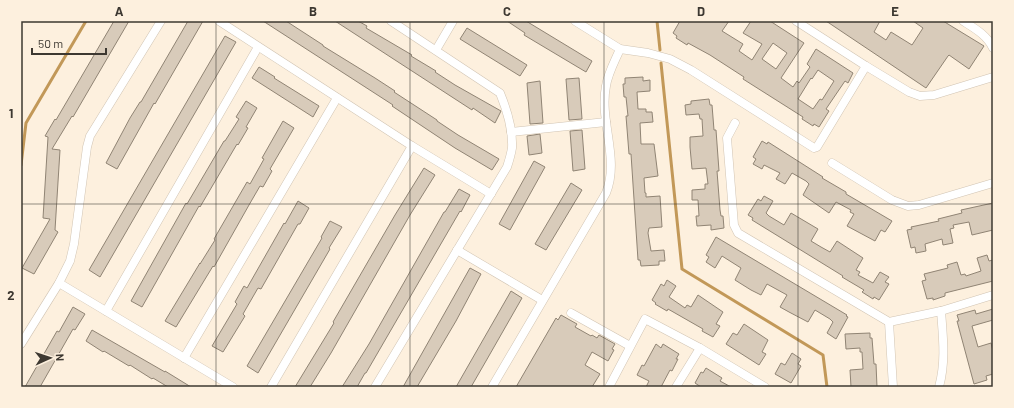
<svg xmlns="http://www.w3.org/2000/svg" width="1014" height="408" font-family="Barlow,sans-serif">
<rect width="100%" height="100%" fill="#fdf0de"/>
<g fill="none" stroke-linecap="round" stroke-linejoin="round">
<g stroke="#c29858" stroke-width="3">
<path d="M657 21 660 50"/>
<path d="M661 63 682 269 823 355 827 387"/>
<path d="M21 165 26 123 86 21"/>
</g>
</g>
<g fill="#d8cbba" stroke="#908474" fill-rule="evenodd">
<path d="M114 21H129L73 117 72 116 52 149 60 150 55 230 58 232 34 274 22 268 50 219 43 218 48 137 45 136 55 119 56 120Z"/>
<path d="M188 21H203L155 104 154 103 117 169 106 163 130 118 140 102H141Z"/>
<path d="M263 21H286L323 45V46L375 78 395 91 394 92 437 120V121L458 135 499 159 492 170 455 148 392 106 393 105Z"/>
<path d="M335 21H358L367 26 366 28 412 55 411 56 436 71 435 72 455 85 501 111 495 123 473 108 472 110Z"/>
<path d="M507 21H526L592 61 586 72 524 35 525 33Z"/>
<path d="M680 21H729L722 31 743 44 739 51 752 60 762 44 743 33 751 21H770L804 43 781 78 793 87 797 81 799 83 810 67 807 64 816 49 853 73 848 83 845 81 826 109 829 111 819 127 814 124 813 126 802 119 803 117 743 79 744 77 710 55 688 43 687 45 676 38 677 36 673 33ZM773 43 787 53 776 69 762 59ZM818 70 834 81 822 100 820 99 813 109 798 99 811 78 812 79Z"/>
<path d="M826 21H880L874 32 886 40 891 32 912 45 923 28 913 21H943L984 46 969 69 949 55 948 56 926 88Z"/>
<path d="M467 28 527 65 520 76 460 39Z"/>
<path d="M225 36 236 42 100 277 89 270Z"/>
<path d="M259 67 275 77 274 78 319 106 313 117 252 78Z"/>
<path d="M643 77V81L650 80V91L637 92 638 109H646V112H652L653 122 640 123 641 144H654L658 176 644 178 645 193H646V197L660 196 662 227 649 228 648 233 651 251 664 250 665 261H659V265L641 266 640 260H638L631 154H629L626 116H628L626 97H624L623 84H625V78Z"/>
<path d="M579 78 582 119 569 120 566 79Z"/>
<path d="M540 81 543 123 530 124 527 83Z"/>
<path d="M709 99 710 105H712L714 130H716L719 171H717L720 210 721 216H723L724 228 711 230V225L697 226 696 216H699L698 200H692V190L705 189V184H708L706 168 692 169 690 147V137L703 136 702 119H700L699 114 686 115 685 105 691 104V101Z"/>
<path d="M246 101 257 108 246 127 248 128 238 145 237 144 200 207 199 206 142 307 131 301 186 203 187 204 224 141H225L239 119 236 117Z"/>
<path d="M283 121 294 128 270 169 272 171 263 187 260 186 249 205 214 267 213 266 176 327 165 321 200 263V264L215 240 214 239 247 182 250 184 264 159 262 158Z"/>
<path d="M582 130 585 169 573 171 570 131Z"/>
<path d="M540 134 542 153 529 155 527 136Z"/>
<path d="M762 141 767 144 768 142 823 177 822 178 846 192V194L892 221 885 232 881 230 875 241 847 226 854 214 850 212 851 210 836 202 829 213 803 195 809 184 806 181 792 173 785 184 776 179 780 173 764 165 762 169 753 164 756 159 753 157Z"/>
<path d="M534 161 545 167 510 230 499 224Z"/>
<path d="M424 168 435 175 410 215 331 353 310 387H295L334 323 333 322 395 215Z"/>
<path d="M571 183 582 190 546 250 535 244Z"/>
<path d="M459 189 470 195 461 212 460 211 366 373H365L357 387H342L369 344 444 212H445Z"/>
<path d="M764 196 773 201 766 213 769 216 784 225 791 213 818 229 811 241 821 247 830 252 837 241 863 258 856 270 860 272 858 275 873 283 880 272 889 277 885 282 889 284 879 300 874 297 873 299 862 292 864 290 842 277 843 276 752 220 753 218 748 215 758 199 761 201Z"/>
<path d="M298 201 309 208 300 224H298L261 289 258 288 243 314 245 316 223 352 212 346 237 304 235 302 244 286 247 288 284 223 285 224Z"/>
<path d="M993 203V230L972 235 969 222 953 225 954 228 950 229 953 243 943 245 942 239 925 244 926 251 916 253 915 247 911 248 907 230 912 229 911 227 939 221 938 219 962 213 961 210Z"/>
<path d="M330 221 342 227 329 248 330 249 258 373 247 366 322 238 321 237Z"/>
<path d="M716 237 847 315 846 316 848 317 836 339 827 333 833 322 830 319 815 310 808 322 789 312 780 307 787 295 767 284 761 295 751 290 735 280 741 268 722 256 715 268 706 262 709 257 706 255Z"/>
<path d="M987 255 989 261 993 260V281L945 293V296L933 300V298L927 299 922 281 926 280 924 274 948 268 947 265 957 262 961 275 965 274 966 276 981 271 977 258Z"/>
<path d="M470 268 481 274 456 321 417 387H403Z"/>
<path d="M667 280 676 286 669 297 685 308 687 305 691 307 698 295 723 312 716 324 720 326 713 337 702 331 703 329 668 309 667 311 655 304 656 303 652 300 661 284 664 286Z"/>
<path d="M511 291 522 298 486 361 471 387H456Z"/>
<path d="M73 307 85 314 75 330 73 329 40 387H25L57 331 59 332Z"/>
<path d="M993 309V320L972 326 978 347 991 343 993 351V374L986 376 987 380 974 384 957 321H959L957 315 975 310 976 314Z"/>
<path d="M561 315 577 324 575 327 591 336 592 335 597 338 599 335 615 344 612 349 614 350 608 361 592 352 585 365 600 374 592 387H516L556 318 558 320Z"/>
<path d="M744 324 768 340 762 352 766 354 759 365 726 344 733 333 737 335Z"/>
<path d="M92 330 165 372V371L191 387H168L153 378 152 379 130 365 129 366 104 351 103 352 86 341Z"/>
<path d="M870 333V338H872L874 364H876L877 387H851L850 370 863 369 862 352H860V348L846 349 845 334Z"/>
<path d="M656 344 661 348 663 344 679 354 676 359H678L672 371 670 370 661 387H646L649 381 637 375 642 365 644 366Z"/>
<path d="M792 353 801 359 798 364 801 366 791 383 775 374 781 363 785 365Z"/>
<path d="M706 368 722 378 720 381 731 387H701L695 383 701 372 703 373Z"/>
</g>
<g fill="none" stroke-linecap="round" stroke-linejoin="round">
<g stroke="#d1c4b3" stroke-width="9">
<g id="street">
<path d="M219 21 412 146 491 194"/>
<path d="M575 21 620 49 648 53 670 59 691 70 814 148 817 147 866 66"/>
<path d="M796 21 866 66 909 92 920 96 934 95 993 77"/>
<path d="M963 21C974 28 987 35 993 48"/>
<path d="M436 50 453 21"/>
<path d="M735 123 727 138 734 225 738 233 889 322 941 311 993 295"/>
<path d="M511 132 606 122"/>
<path d="M832 163 892 200 908 206 919 205 993 183"/>
<path d="M457 250 542 300"/>
<path d="M59 283 233 387"/>
<path d="M106 311 258 47"/>
<path d="M571 313 630 346"/>
<path d="M889 322 893 387"/>
<path d="M21 344 59 283 70 261 74 244 87 147 90 136 161 21"/>
<path d="M184 358 337 98"/>
<path d="M271 387 412 146"/>
<path d="M375 387 507 167C509 161 511 154 512 148 513 129 507 110 500 93L391 21"/>
<path d="M492 387 606 193C620 159 599 121 606 86 608 73 615 61 620 49"/>
<path d="M609 387 645 319 700 348 765 387"/>
<path d="M676 387 700 348"/>
<path d="M939 387C946 362 943 337 941 311"/>
</g>
</g>
<use href="#street" stroke="#fff" stroke-width="8"/>
</g>
<path fill="none" stroke="#3d3831" stroke-width="1" stroke-opacity="0.55" d="M216 21V387M410 21V387M604 21V387M798 21V387M21 204H993"/>
<rect width="1014" height="408" fill="none" stroke="#fdf0de" stroke-width="44"/>
<g transform="translate(50 358) rotate(87)" stroke="#fdf0de" stroke-width="3" paint-order="stroke">
<path d="M0-3L7 15L0 10L-7 15Z" fill="#3d3831"/>
<text y="-6" font-size="11" font-weight="bold" text-anchor="middle" fill="#3d3831">N</text>
</g>
<path d="M32 48v6h74v-6" fill="none" stroke="#3d3831" stroke-width="2"/>
<text x="38" y="48" font-size="12" fill="#3d3831" stroke="#fdf0de" stroke-width="3" paint-order="stroke">50 m</text>
<rect x="22" y="22" width="970" height="364" fill="none" stroke="#3d3831" stroke-width="1.5"/>
<g font-size="13" text-anchor="middle" font-weight="bold" fill="#3d3831">
<text x="119" y="16">A</text>
<text x="313" y="16">B</text>
<text x="507" y="16">C</text>
<text x="701" y="16">D</text>
<text x="895" y="16">E</text>
<text x="11" y="118">1</text>
<text x="11" y="300">2</text>
</g>
</svg>
